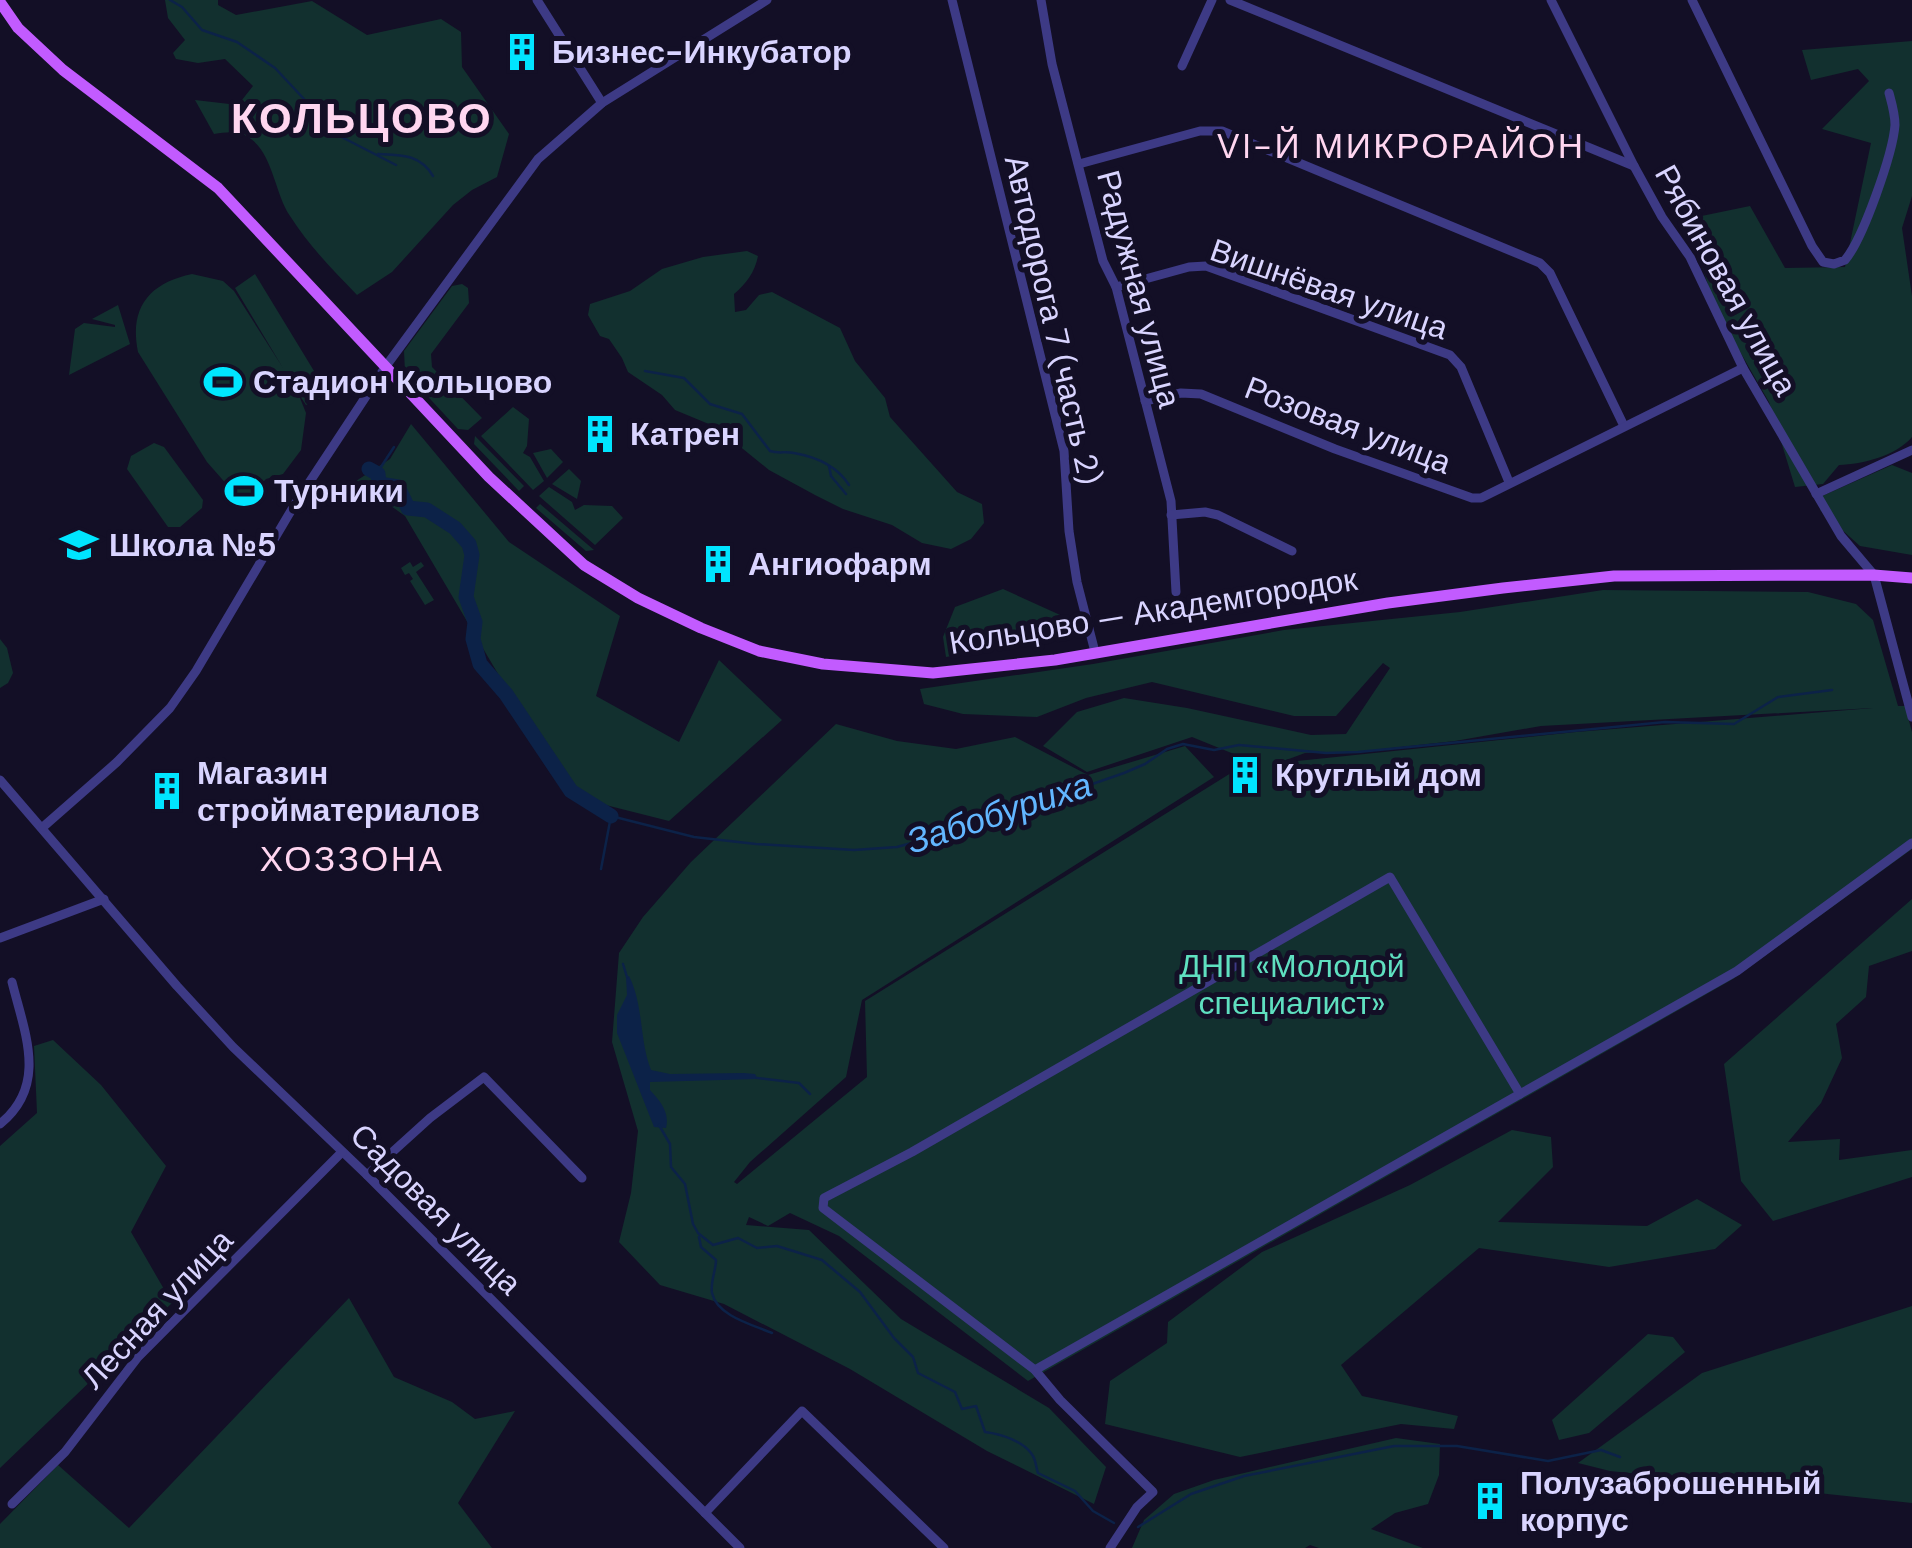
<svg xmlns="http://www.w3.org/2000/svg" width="1912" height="1548" font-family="'DM Sans',sans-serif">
<rect width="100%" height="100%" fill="#130f26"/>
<g fill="#12302f" fill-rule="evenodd">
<path d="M165 0H218V5L236 15 312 1 367 35 441 19 461 32 462 67 509 134 497 177 472 190 453 205 392 272 357 295C333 270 309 246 290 216 275 194 273 155 251 139 239 130 228 132 214 134L195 100 238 105 253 86 225 59 198 63 176 59 173 53 185 40 168 18Z"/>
<path d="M1912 41V196L1902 228 1912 296V437C1896 456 1863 464 1839 465L1823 484 1795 487 1769 402 1716 310 1687 219 1750 206 1785 268 1845 267 1871 143 1822 129 1869 81 1858 69 1811 80 1802 50Z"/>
<path d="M747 251 758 256C755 272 746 284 734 294L735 312 746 310 759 295 772 292 840 328 855 361 885 398 890 417 957 492 982 504 984 523 971 539 951 549 922 543 892 525 843 509 815 495 769 470 716 427 675 410 662 395 628 372 622 358 609 339 600 336 588 315 590 304 630 291 662 269 703 257Z"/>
<path d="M192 274 223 281 234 291 283 368 235 288 255 274 328 394 306 405 298 393 306 413 301 450 283 474 266 479 243 503 207 462 138 352C129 308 149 283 192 274Z"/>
<path d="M462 284 468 288 469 303 431 354 432 367 482 418 468 430 458 429 405 372 404 351 452 286Z"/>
<path d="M118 305 130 344 69 375 75 329 84 323 115 327V325L92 319Z"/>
<path d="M513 407 529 419 527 446 523 453 530 457 544 481 533 490 481 436Z"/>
<path d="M411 424 509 542 620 616 596 696 679 742 719 660 782 720 669 821 570 796 405 516 356 481 390 459Z"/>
<path d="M475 436 524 486 519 491 474 444Z"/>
<path d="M154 443 164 447 203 500 202 508 180 527H168L127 469 131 456Z"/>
<path d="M551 449 563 462 547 478 533 453Z"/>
<path d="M1892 465 1912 473V555L1860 546 1820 510 1822 496Z"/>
<path d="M569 469 581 481 577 499 552 484Z"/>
<path d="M549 487 572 502 575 510 584 505 612 506 623 518 595 545 539 496Z"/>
<path d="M540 504 594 550 586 551 536 508Z"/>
<path d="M410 562 413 567 421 562 424 566 416 572 434 600 425 605 410 581 413 579 409 573 405 575 401 568Z"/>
<path d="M1003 589 1069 619 1076 634 946 657 943 637 955 607Z"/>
<path d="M1603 590 1808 592 1856 604 1873 620 1898 706H1905L1912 732V849L1733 979 1028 1381 839 1236 790 1213 768 1226 749 1217 746 1225 809 1230 901 1319 1049 1408 1106 1467 1094 1504 987 1451 850 1369 724 1304 660 1285 619 1242 631 1193 638 1131 612 1042 619 953 643 917 691 862 836 724 897 741 956 749 1015 737 1088 775 1185 746 1214 777 862 1000 846 1077 750 1162 734 1182 737 1184 867 1077 865 1001 1239 768 1261 765 1192 737 1087 772 1043 746 1077 712 1124 698 1187 708 1311 735 1346 734 1390 668 1383 663 1336 716H1294L1152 682 1086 698 1037 717 963 714 924 704 920 689 1093 664 1284 630 1460 612ZM1873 708 1576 732 1278 763 1305 753 1355 752 1455 741 1541 726Z"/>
<path d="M0 639 7 648 13 673 8 683 0 688Z"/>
<path d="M1912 899V951L1869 966 1866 997 1836 1024 1842 1058 1821 1103 1788 1142 1840 1139 1839 1160 1912 1150V1177L1773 1221 1741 1181 1724 1064Z"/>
<path d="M53 1040 101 1085 166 1166 131 1232 172 1303 0 1468V1146L37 1113 34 1046Z"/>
<path d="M1512 1130 1551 1137 1553 1167 1498 1222 1647 1226 1697 1199 1742 1225 1715 1249 1609 1267 1479 1248 1341 1365 1362 1396 1458 1416 1454 1429 1401 1424 1240 1457 1105 1424 1110 1381 1167 1343 1168 1322 1262 1252 1410 1185Z"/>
<path d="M349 1298 394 1377 452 1402 475 1419 515 1411 458 1503 492 1548H0V1524L58 1465 129 1528Z"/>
<path d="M1912 1306V1503L1610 1471 1578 1463 1702 1373Z"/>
<path d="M1648 1334 1673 1337 1685 1352 1589 1433 1559 1440 1552 1420Z"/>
<path d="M1396 1438 1440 1444 1439 1475 1428 1504 1395 1513 1371 1529 1423 1548H1319L1310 1545 1305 1548H1132L1144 1520 1174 1494 1214 1480Z"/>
</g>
<path fill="#0c2248" d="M629 976C644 1006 639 1039 651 1070L670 1074 744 1073 755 1074 758 1079 650 1082V1090C660 1101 670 1112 666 1128L654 1127 617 1033V1015L627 995 626 977Z"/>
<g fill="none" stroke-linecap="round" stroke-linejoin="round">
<g stroke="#0c2248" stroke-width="2.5">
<path d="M170 0 182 7 202 30 237 42 275 68 304 99 326 129 396 165"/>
<path d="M378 154C401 155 420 154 433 176"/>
<path d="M645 371 684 378 710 404 742 414 770 451C779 454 785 451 794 453 817 457 837 466 849 485"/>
<path d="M829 466 831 476 846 494"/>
<path d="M377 473 394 447"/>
<path d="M601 869 611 816 694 837 756 844 854 850 897 847 966 828 1124 773 1145 764 1167 749 1183 744 1214 750 1239 745 1326 753 1358 752 1665 722 1734 724 1778 697 1832 690"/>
<path d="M623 964 627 977"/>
<path d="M757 1078 799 1083 810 1094"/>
<path d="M659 1125 670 1144 671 1167 685 1184 693 1224 698 1233 713 1245 738 1238 757 1248 777 1246 822 1260 860 1292 894 1338 913 1357 918 1373 955 1392 962 1409 976 1406 985 1432C1001 1434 1024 1441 1033 1456 1036 1461 1036 1468 1038 1473L1075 1491 1093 1511 1114 1523"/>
<path d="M699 1237 701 1247 716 1260C716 1270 710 1283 712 1293 717 1316 753 1325 772 1333"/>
<path d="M1138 1527 1191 1494 1244 1476 1394 1446H1457L1548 1461 1601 1450 1620 1457"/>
</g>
<path stroke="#0c2248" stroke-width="15" d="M369 469 378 474 379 484 398 487 408 508 427 510 455 528 469 544 472 555 466 597 475 622 473 639 480 664 506 694 571 791 611 816"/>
<g stroke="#3d3a85" stroke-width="9">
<path d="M537 0 602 103"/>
<path d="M952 0 1064 451 1069 531 1077 582 1095 652"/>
<path d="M1041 0 1052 64 1103 261 1116 287 1171 501 1176 592"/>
<path d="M1230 0 1634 166"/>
<path d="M1551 0 1634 166 1662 217 1690 257 1743 368 1841 536 1874 575 1912 717"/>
<path d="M1692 0 1812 246 1823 262 1834 264 1845 260C1863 239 1893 153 1895 125 1895 114 1892 104 1889 93"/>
<path d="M1182 66 1212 0"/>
<path d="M1079 164 1200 131H1222L1540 263 1550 273 1624 426"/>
<path d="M1116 287 1189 267 1206 266 1450 355 1461 367 1509 482"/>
<path d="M1145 401 1181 393 1201 394 1335 449 1472 498H1481L1743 368"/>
<path d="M1816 494 1912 450"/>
<path d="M1171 515 1205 512 1218 515 1292 551"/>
<path d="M0 780 177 986 233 1047 367 1175 740 1548"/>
<path d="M43 827 117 762 170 708 196 671 295 504 386 366 538 159 602 103 767 0"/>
<path d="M0 938 104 899"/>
<path d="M0 1124C48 1085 25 1034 12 982"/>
<path d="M367 1175 430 1118 484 1077 582 1178"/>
<path d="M1035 1370 1520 1094"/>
<path d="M12 1504 65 1452 138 1357 342 1152"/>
<path d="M705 1513 802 1411 944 1548"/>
<path d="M1110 1548 1137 1507 1153 1492 1060 1400 1035 1370 823 1208 824 1198 912 1152 1390 877 1520 1094 1737 971 1912 843"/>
</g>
<path stroke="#c25bff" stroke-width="11" d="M0 2 18 28 63 70 218 188 489 477 584 565 638 598 701 628 759 651 823 664 933 673 1055 660 1388 603 1503 588 1614 576 1874 575 1912 578"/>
</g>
<defs>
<g id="building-bare" transform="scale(3)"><path d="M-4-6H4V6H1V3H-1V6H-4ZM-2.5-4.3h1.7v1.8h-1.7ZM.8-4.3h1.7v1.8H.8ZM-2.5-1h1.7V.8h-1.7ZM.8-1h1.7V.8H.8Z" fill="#00e5ff" stroke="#130f26" stroke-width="2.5" paint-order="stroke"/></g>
<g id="stadium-bare" transform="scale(3)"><path d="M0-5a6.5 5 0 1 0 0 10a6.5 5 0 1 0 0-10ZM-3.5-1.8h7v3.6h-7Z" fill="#00e5ff" stroke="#130f26" stroke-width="2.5" paint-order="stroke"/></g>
<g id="school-bare" transform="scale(3)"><path d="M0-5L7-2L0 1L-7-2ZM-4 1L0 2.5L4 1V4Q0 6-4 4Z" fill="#00e5ff" stroke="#130f26" stroke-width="2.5" paint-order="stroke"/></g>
</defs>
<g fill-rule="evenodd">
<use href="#building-bare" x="522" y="52"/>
<use href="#stadium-bare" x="223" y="382"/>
<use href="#building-bare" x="600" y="434"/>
<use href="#stadium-bare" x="244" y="491"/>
<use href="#school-bare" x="79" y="545"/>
<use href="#building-bare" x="718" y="564"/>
<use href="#building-bare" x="1245" y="775"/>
<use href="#building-bare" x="167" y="791"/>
<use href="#building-bare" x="1490" y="1501"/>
</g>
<g text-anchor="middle" stroke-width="10" stroke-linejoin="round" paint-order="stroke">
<g font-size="32" font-weight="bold" fill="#d9d4ff" stroke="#130f26" text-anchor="start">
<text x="552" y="63">Бизнес-Инкубатор</text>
<text x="253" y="393">Стадион Кольцово</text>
<text x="630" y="445">Катрен</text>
<text x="274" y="502">Турники</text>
<text x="109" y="556">Школа №5</text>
<text x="748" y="575">Ангиофарм</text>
<text x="197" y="784">Магазин<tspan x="197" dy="37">стройматериалов</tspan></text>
<text x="1275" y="786">Круглый дом</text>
<text x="1520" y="1494">Полузаброшенный<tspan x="1520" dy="37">корпус</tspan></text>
</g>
<g font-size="32" fill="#d9d4ff" stroke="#130f26">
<text transform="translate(1726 280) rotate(61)" y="11">Рябиновая улица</text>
<text transform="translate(1139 289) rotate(75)" y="11">Радужная улица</text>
<text transform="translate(1329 289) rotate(19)" y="11">Вишнёвая улица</text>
<text transform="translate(1053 320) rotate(77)" y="11">Автодорога 7 (часть 2)</text>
<text transform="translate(1348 425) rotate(21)" y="11">Розовая улица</text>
<text transform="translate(1153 611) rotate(-9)" y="11">Кольцово — Академгородок</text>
<text transform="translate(436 1209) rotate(45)" y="11">Садовая улица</text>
<text transform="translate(157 1309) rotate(-47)" y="11">Лесная улица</text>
</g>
<g font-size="32" fill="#5fe0c0" stroke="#130f26">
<text x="1292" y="977">ДНП «Молодой<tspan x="1292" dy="37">специалист»</tspan></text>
</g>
<g font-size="35" letter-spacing="2.5" fill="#ffd6f0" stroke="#130f26">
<text x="1401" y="158">VI-Й МИКРОРАЙОН</text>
<text x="352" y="871">ХОЗЗОНА</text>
</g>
<g font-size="35" font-style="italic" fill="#62b6ff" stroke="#130f26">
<text transform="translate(999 813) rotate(-18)" y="12">Забобуриха</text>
</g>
<g font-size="42" font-weight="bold" letter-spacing="2.5" fill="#ffd6f0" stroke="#130f26">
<text x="362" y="133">КОЛЬЦОВО</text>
</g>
</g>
</svg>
